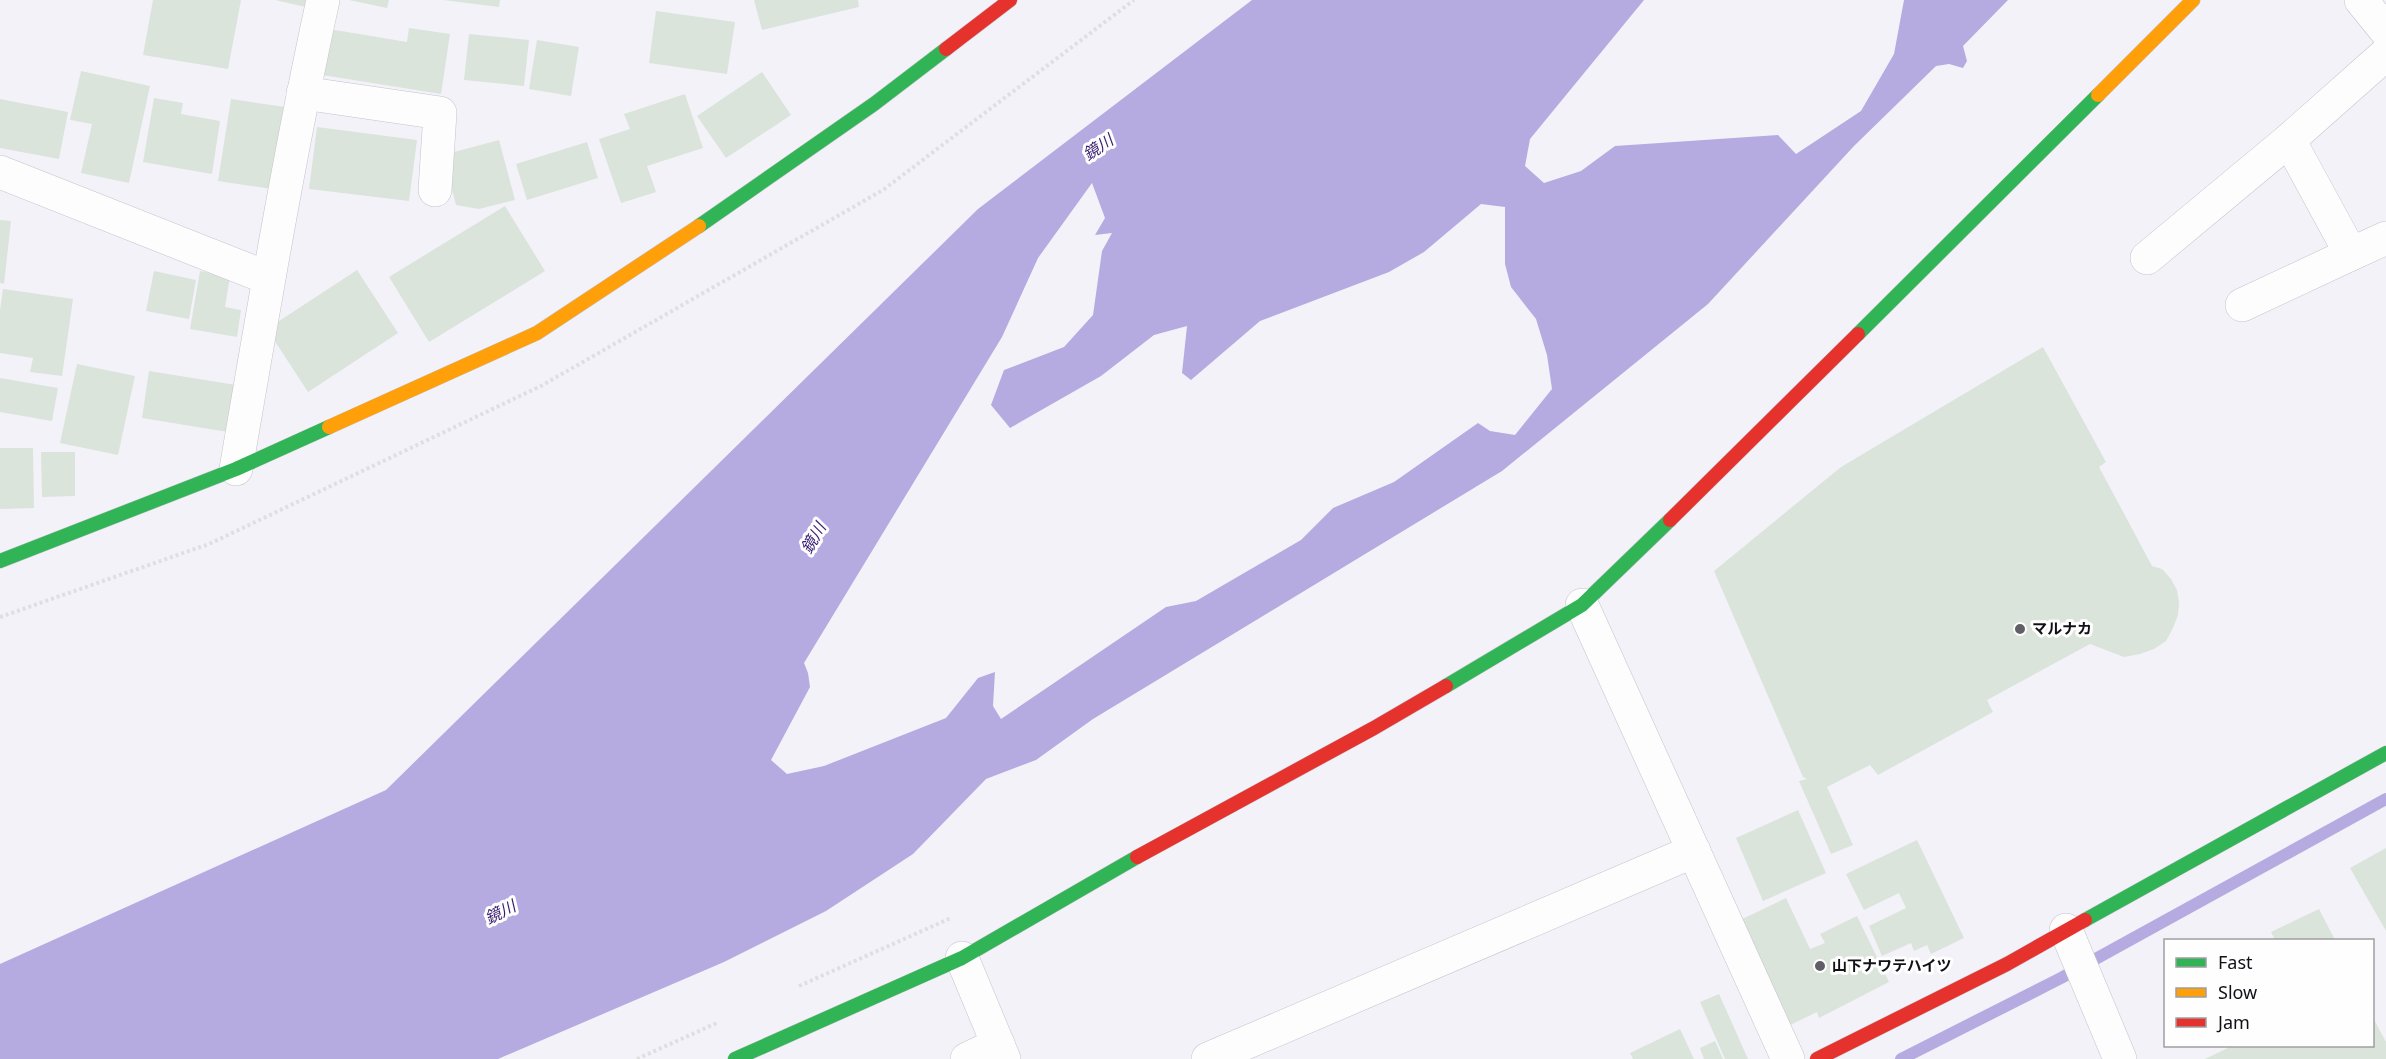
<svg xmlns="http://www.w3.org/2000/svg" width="2386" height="1059" font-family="'Noto Sans','Noto Sans JP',sans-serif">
<rect width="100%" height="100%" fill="#f3f2f9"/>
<path fill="#b5abe0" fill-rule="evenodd" d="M1252 0H1644L1530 139 1525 166 1544 183 1581 171 1615 146 1778 135 1796 154 1861 111 1894 54 1904 0H2008L1963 46 1967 61 1963 68 1949 64 1936 66 1854 146 1708 304 1502 471 1093 719 1036 760 986 779 913 854 826 911 724 962 498 1059H0V964L386 790 978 209ZM1092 183 1105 218 1095 235 1112 233 1102 251 1093 315 1064 347 1004 370 991 405 1010 428 1101 376 1154 335 1187 326 1182 373 1191 380 1260 321 1389 272 1424 252 1481 204 1505 207V264L1511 287 1536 319 1547 355 1552 389 1515 435 1490 431 1478 423 1394 482 1333 508 1301 540 1196 601 1166 607 1001 719 993 706 995 672 978 678 946 718 824 766 787 774 771 760 810 687 808 673 804 663 1002 337 1038 258Z"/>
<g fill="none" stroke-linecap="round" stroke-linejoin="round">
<path stroke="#b5abe0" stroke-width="12" d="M1901 1059 2061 978 2386 799"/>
</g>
<g fill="#dae4db">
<path d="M153 0H241L228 69 143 55Z"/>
<path d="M275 0H311L310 8Z"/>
<path d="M349 0H389L387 8Z"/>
<path d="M443 0H500L499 7Z"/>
<path d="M754 0H858L859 7 762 30Z"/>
<path d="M656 11 735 22 727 74 649 63Z"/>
<path d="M409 28 450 34 441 94 322 75 329 29 407 42Z"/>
<path d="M469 34 529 40 524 86 464 80Z"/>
<path d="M537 40 579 47 571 96 529 89Z"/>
<path d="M81 71 150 86 129 183 81 173 92 124 70 120Z"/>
<path d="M762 72 791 115 726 158 697 116Z"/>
<path d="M685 94 703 148 647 166 656 192 621 203 599 139 630 129 624 114Z"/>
<path d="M154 98 183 103 181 114 220 121 212 174 143 162Z"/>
<path d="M0 99 68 112 59 159 0 148Z"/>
<path d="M231 99 285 107 272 189 218 181Z"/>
<path d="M317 127 417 140 409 201 309 189Z"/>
<path d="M499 140 515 200 479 209 456 205 443 155Z"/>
<path d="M587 142 598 178 527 200 516 164Z"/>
<path d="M505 206 545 271 429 342 389 277Z"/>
<path d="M0 220 11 221 4 284 0 283Z"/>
<path d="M357 270 398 333 308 392 267 329Z"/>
<path d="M154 271 196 280 189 319 146 311Z"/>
<path d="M200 271 230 276 225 307 241 310 237 337 190 329Z"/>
<path d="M3 289 73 299 62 376 30 372 33 358 0 353V310Z"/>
<path d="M2043 347 2106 462 2099 467 2152 566 2162 569 2171 579 2177 590 2179 603 2178 615 2173 628 2166 641 2154 649 2140 654 2124 657 2090 644 1987 700 1993 712 1878 775 1870 765 1827 787 1853 845 1831 854 1799 781 1807 779 1803 777 1714 571 1841 467Z"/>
<path d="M77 364 135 376 118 455 60 443Z"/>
<path d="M149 371 236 385 228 432 142 418Z"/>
<path d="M0 378 58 388 52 421 0 412Z"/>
<path d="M0 448H33L34 508 0 509Z"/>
<path d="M41 452H75V496L42 497Z"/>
<path d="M1798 810 1826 873 1763 901 1736 838Z"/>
<path d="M1917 840 1964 938 1931 954 1927 945 1914 951 1911 943 1882 956 1869 926 1906 908 1899 893 1864 910 1846 874Z"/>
<path d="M2386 848V931L2350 868Z"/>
<path d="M1786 898 1810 949 1825 943 1820 934 1857 916 1889 982 1819 1018 1817 1012 1788 1026 1738 921Z"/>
<path d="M2319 909 2335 940H2275L2271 932Z"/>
<path d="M1719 994 1748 1059H1725L1700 1002Z"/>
<path d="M2372 1016 2386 1042V1059H2205L2232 1046H2372Z"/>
<path d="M1680 1029 1694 1059H1633L1630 1053Z"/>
<path d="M1715 1041 1723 1059H1704L1700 1048Z"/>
</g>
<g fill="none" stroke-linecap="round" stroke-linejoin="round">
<g stroke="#c4c3ca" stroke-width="34">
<g id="street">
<path d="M2361 0 2386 31"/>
<path d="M2386 54 2289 140 2351 254 2386 238"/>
<path d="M303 93 440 113 435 190"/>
<path d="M0 172 268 278"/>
<path d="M2147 258 2289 140"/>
<path d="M2242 305 2351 254"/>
<path d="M236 469C263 312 289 156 323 0"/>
<path d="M1582 605 1788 1059"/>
<path d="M2066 930 2120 1059"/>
<path d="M962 958 1004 1059"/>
<path d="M967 1059 998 1044"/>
<path d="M1208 1059 1694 851"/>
</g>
</g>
<g stroke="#c4c3ca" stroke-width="15">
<g id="fast">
<path d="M699 226 874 104 946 49"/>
<path d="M1858 334 2098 95"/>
<path d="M0 561 236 469 329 427"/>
<path d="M1446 686 1582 605 1670 520"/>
<path d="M2085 920 2386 753"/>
<path d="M735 1059 962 958 1137 857"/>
</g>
</g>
<g stroke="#c4c3ca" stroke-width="15">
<g id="slow">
<path d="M2098 95 2193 0"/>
<path d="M329 427 537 333 699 226"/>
</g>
</g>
<g stroke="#c4c3ca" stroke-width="15">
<g id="jam">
<path d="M946 49 1010 0"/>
<path d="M1670 520 1858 334"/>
<path d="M1137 857 1374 728 1446 686"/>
<path d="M1817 1059 2007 964 2085 920"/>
</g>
</g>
<g stroke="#dfdfe1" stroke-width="4" stroke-dasharray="3 3" stroke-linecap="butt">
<path d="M0 617 209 544 541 386 883 190 1134 0"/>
<path d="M799 986 951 918"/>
<path d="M637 1059 719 1022"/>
</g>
<use href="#street" stroke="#fdfdfe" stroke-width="33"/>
<use href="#fast" stroke="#30b455" stroke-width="14"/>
<use href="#slow" stroke="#ff9f0a" stroke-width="14"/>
<use href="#jam" stroke="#e5322d" stroke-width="14"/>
</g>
<g fill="#605f66" stroke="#fefefe" stroke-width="2">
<circle cx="2020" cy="629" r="6"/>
<circle cx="1820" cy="966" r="6"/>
</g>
<g text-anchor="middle" stroke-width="6" stroke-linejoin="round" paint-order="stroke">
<g font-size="15" font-weight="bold" fill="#111017" stroke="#fefefe" text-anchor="start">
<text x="2032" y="634">マルナカ</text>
<text x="1832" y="971">山下ナワテハイツ</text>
</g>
<g font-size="16" font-style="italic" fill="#381c70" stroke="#fefefe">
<text transform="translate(1098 147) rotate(-34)" y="6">鏡川</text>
<text transform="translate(813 538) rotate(-60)" y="6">鏡川</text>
<text transform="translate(500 912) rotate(-27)" y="6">鏡川</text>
</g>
</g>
<rect x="2164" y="939" width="210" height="108" fill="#fefefe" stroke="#9f9fa2" stroke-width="1.5"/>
<rect x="2176" y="958" width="30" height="9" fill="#30b455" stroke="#9f9fa2" stroke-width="1.5"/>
<text x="2218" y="969" font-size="18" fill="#111017">Fast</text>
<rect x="2176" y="988" width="30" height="9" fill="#ff9f0a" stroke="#9f9fa2" stroke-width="1.5"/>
<text x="2218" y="999" font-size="18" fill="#111017">Slow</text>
<rect x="2176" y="1018" width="30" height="9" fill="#e5322d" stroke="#9f9fa2" stroke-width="1.5"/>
<text x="2218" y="1029" font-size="18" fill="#111017">Jam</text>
</svg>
